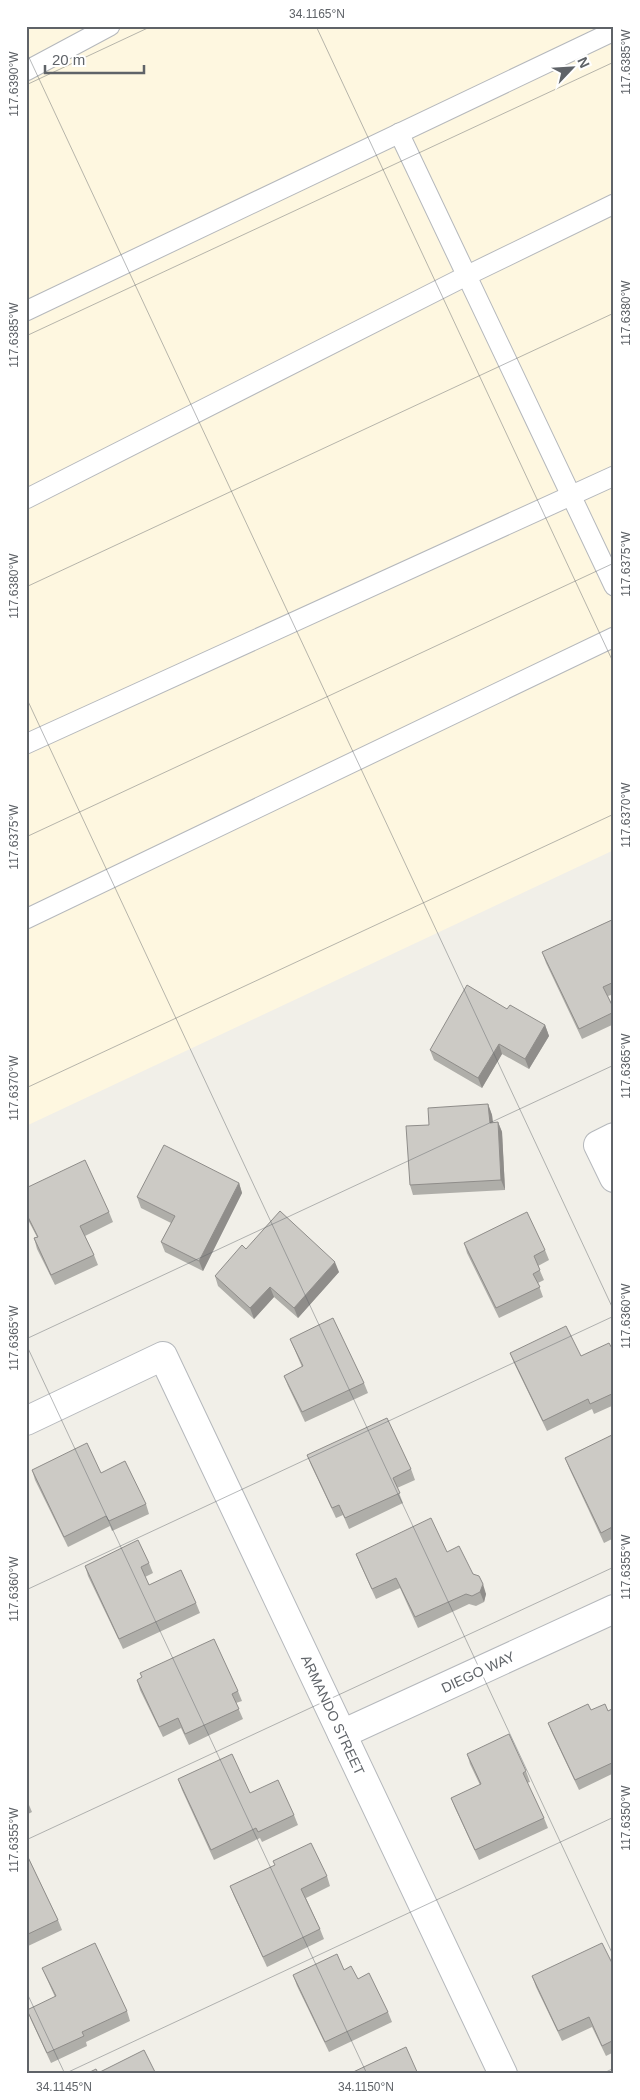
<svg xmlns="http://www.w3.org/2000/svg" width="640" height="2100" font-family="Arial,sans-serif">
<rect width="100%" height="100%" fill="#f1efe8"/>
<path fill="#fef7e0" d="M26 26H614V850L26 1126Z"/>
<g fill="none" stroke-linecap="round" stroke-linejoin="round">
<g stroke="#b5b8bc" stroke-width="21">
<g id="service">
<path d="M26 71 110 26"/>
<path d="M399 133 614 586"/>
<path d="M26 311 614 31"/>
<path d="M26 499 466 276 614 204"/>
<path d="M26 744 614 476"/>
<path d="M26 919 614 637"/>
</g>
</g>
<g stroke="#b5b8bc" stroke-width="30">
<g id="minor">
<path d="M614 1137 598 1145 614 1178"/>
<path d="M26 1421 163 1356 503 2074"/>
<path d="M342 1734 614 1609"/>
</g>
</g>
<use href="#service" stroke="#fff" stroke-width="19"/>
<use href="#minor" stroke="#fff" stroke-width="28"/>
</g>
<g fill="#afaea9">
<path d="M614 919V994L608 996 614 1009V1024L582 1039 546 963 542 952Z"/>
<path d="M507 1009 545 1025 549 1036 529 1069 502 1054 482 1088 434 1060 430 1050Z"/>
<path d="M488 1104 492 1115 493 1123 498 1122 502 1132 505 1190 413 1195 410 1185 429 1125Z"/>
<path d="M239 1183 242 1193 203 1271 165 1252 161 1242 171 1223 141 1208 137 1197Z"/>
<path d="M26 1188 109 1212 113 1222 85 1236 94 1255 98 1265 55 1285 37 1249 34 1238 37 1237 26 1216Z"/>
<path d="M464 1243 545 1250 549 1260 538 1266 544 1280 538 1283 543 1297 499 1318 467 1253Z"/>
<path d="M246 1249 339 1272 298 1318 274 1297 254 1319 218 1286 215 1276Z"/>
<path d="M290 1339 364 1383 368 1393 305 1422 288 1386 284 1376 302 1367Z"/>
<path d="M614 1352V1405L594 1414 592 1409 547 1431 514 1363 510 1353 581 1356Z"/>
<path d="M614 1434V1538L604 1543 569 1468 565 1458Z"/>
<path d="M307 1455 411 1469 415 1480 397 1488 403 1503 349 1529 343 1515 336 1518 311 1465Z"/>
<path d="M32 1470 101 1473 146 1504 149 1514 112 1531 110 1526 68 1547 35 1480Z"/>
<path d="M447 1552 473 1574 486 1594 484 1602 476 1606 469 1604 418 1628 400 1588 376 1599 360 1564 356 1554Z"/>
<path d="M149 1563 153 1573 145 1577 149 1585 196 1603 200 1613 123 1649 88 1576 85 1566Z"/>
<path d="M137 1680 238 1691 242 1701 236 1703 243 1719 189 1745 181 1728 163 1737 140 1690Z"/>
<path d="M614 1708V1773L579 1790 552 1733 548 1723 591 1710 608 1711Z"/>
<path d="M467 1754 526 1771 530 1782 527 1783 544 1818 548 1828 479 1860 455 1808 451 1798 480 1785 470 1764Z"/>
<path d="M178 1779 250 1793 294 1815 298 1825 262 1842 260 1838 214 1860 182 1790Z"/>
<path d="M26 1798 32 1812 26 1815Z"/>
<path d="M26 1853 58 1920 62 1930 26 1947Z"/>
<path d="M327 1876 330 1886 306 1898 320 1929 324 1939 267 1967 234 1896 230 1886Z"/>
<path d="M614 1967V2052L606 2056 592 2027 562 2041 536 1987 532 1976Z"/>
<path d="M42 1968 127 2011 130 2021 86 2042 87 2046 51 2063 31 2020 27 2010 55 1997Z"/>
<path d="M344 1970 358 1979 388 2012 392 2022 329 2052 297 1986 293 1975Z"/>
</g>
<g fill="#8f8d8a">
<path d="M545 1025 549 1036 529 1069 525 1059Z"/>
<path d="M499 1044 502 1054 482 1088 478 1078Z"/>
<path d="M488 1104 492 1115 494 1133 490 1123Z"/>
<path d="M498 1122 502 1132 505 1190 501 1180Z"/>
<path d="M239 1183 242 1193 203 1271 199 1261Z"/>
<path d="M335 1262 339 1272 298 1318 294 1308Z"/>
<path d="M270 1287 274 1297 254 1319 250 1308Z"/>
<path d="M483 1584 486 1594 484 1602 480 1592Z"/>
</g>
<g fill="#cccac5" stroke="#8f8d8a">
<path d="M614 919V982L603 987 614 1009V1012L579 1029 542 952Z"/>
<path d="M467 985 507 1009 510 1005 545 1025 525 1059 499 1044 478 1078 430 1050Z"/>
<path d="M488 1104 490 1123 498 1122 501 1180 410 1185 406 1126 429 1125 428 1108Z"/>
<path d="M164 1145 239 1183 199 1261 161 1242 175 1216 137 1197Z"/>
<path d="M85 1160 109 1212 80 1226 94 1255 51 1275 34 1238 38 1237 26 1213V1188Z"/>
<path d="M280 1211 335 1262 294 1308 270 1287 250 1308 215 1276 242 1245 246 1249Z"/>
<path d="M527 1212 545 1250 534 1256 540 1270 533 1274 540 1287 496 1308 464 1243Z"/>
<path d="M333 1318 364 1383 302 1412 284 1376 303 1366 290 1339Z"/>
<path d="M566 1326 581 1356 609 1343 614 1352V1393L590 1404 588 1399 543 1421 510 1353Z"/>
<path d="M387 1418 411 1469 393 1478 400 1493 345 1518 339 1505 332 1508 307 1455Z"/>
<path d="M614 1434V1526L601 1533 565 1458Z"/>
<path d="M87 1443 101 1473 125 1461 146 1504 109 1521 106 1516 64 1537 32 1470Z"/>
<path d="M431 1518 447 1552 459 1546 473 1574 479 1576 483 1584 480 1592 472 1596 466 1594 415 1617 396 1578 372 1589 356 1554Z"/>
<path d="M138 1540 149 1563 141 1567 149 1585 181 1570 196 1603 119 1639 85 1566Z"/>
<path d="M214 1639 238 1691 232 1694 239 1709 185 1734 178 1718 159 1727 137 1680 142 1677 140 1673Z"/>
<path d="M588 1704 591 1710 605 1704 608 1711 614 1708V1762L575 1780 548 1723Z"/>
<path d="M509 1734 526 1771 523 1773 544 1818 475 1850 451 1798 481 1784 467 1754Z"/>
<path d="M232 1754 250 1793 278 1780 294 1815 258 1832 256 1828 211 1850 178 1779Z"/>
<path d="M311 1843 327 1876 301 1889 320 1929 263 1957 230 1886 275 1865 273 1861Z"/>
<path d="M26 1853 58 1920 26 1935Z"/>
<path d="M95 1943 127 2011 82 2032 84 2036 47 2053 27 2010 56 1996 42 1968Z"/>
<path d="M602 1943 614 1967V2040L602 2046 589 2017 558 2031 532 1976Z"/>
<path d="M337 1954 344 1970 351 1966 358 1979 369 1973 388 2012 325 2042 293 1975Z"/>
<path d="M406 2047 418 2074H349Z"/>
<path d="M144 2050 156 2074H86L96 2069 98 2073Z"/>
</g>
<path fill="none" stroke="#5f6368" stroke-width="1" stroke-opacity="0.45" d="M316 26 614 664M26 51 614 1311M26 85 152 26M26 336 614 62M26 587 614 313M26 697 614 1957M26 837 614 563M26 1088 614 814M26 1339 614 1065M26 1344 367 2074M26 1590 614 1316M26 1840 614 1567M26 1991 65 2074M64 2074 614 1817M602 2074 614 2068"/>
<g text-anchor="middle" stroke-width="5" stroke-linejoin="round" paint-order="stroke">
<g font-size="14" fill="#5f6368" stroke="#fff">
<text transform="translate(478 1672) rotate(-25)" y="5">DIEGO WAY</text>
<text transform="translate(333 1715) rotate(65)" y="5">ARMANDO STREET</text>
</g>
</g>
<rect width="640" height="2100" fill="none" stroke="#ffffff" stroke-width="55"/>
<g transform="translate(572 68) rotate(65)" stroke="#ffffff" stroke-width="4" paint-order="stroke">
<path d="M0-4L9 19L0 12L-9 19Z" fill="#5f6368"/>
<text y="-8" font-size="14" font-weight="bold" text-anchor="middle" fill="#5f6368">N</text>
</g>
<path d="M45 65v8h99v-8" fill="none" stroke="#5f6368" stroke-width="2.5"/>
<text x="52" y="65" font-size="15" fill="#5f6368" stroke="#ffffff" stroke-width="4" paint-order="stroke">20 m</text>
<rect x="28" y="28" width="584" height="2044" fill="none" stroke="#5f6368" stroke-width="2"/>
<g font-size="12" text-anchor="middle" fill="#5f6368">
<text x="317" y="18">34.1165°N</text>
<text transform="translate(626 62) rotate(-90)" y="4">117.6385°W</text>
<text transform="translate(14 84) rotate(-90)" y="4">117.6390°W</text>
<text transform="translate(626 313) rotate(-90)" y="4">117.6380°W</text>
<text transform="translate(14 335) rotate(-90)" y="4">117.6385°W</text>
<text transform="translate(626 564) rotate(-90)" y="4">117.6375°W</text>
<text transform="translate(14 586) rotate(-90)" y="4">117.6380°W</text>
<text transform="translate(626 815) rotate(-90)" y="4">117.6370°W</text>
<text transform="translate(14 837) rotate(-90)" y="4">117.6375°W</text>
<text transform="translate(626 1066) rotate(-90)" y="4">117.6365°W</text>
<text transform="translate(14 1088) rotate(-90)" y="4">117.6370°W</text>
<text transform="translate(626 1316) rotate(-90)" y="4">117.6360°W</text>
<text transform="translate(14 1338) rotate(-90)" y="4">117.6365°W</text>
<text transform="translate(626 1567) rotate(-90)" y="4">117.6355°W</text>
<text transform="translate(14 1589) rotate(-90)" y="4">117.6360°W</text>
<text transform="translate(626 1818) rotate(-90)" y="4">117.6350°W</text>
<text transform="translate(14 1840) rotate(-90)" y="4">117.6355°W</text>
<text x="64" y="2091">34.1145°N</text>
<text x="366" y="2091">34.1150°N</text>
</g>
</svg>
